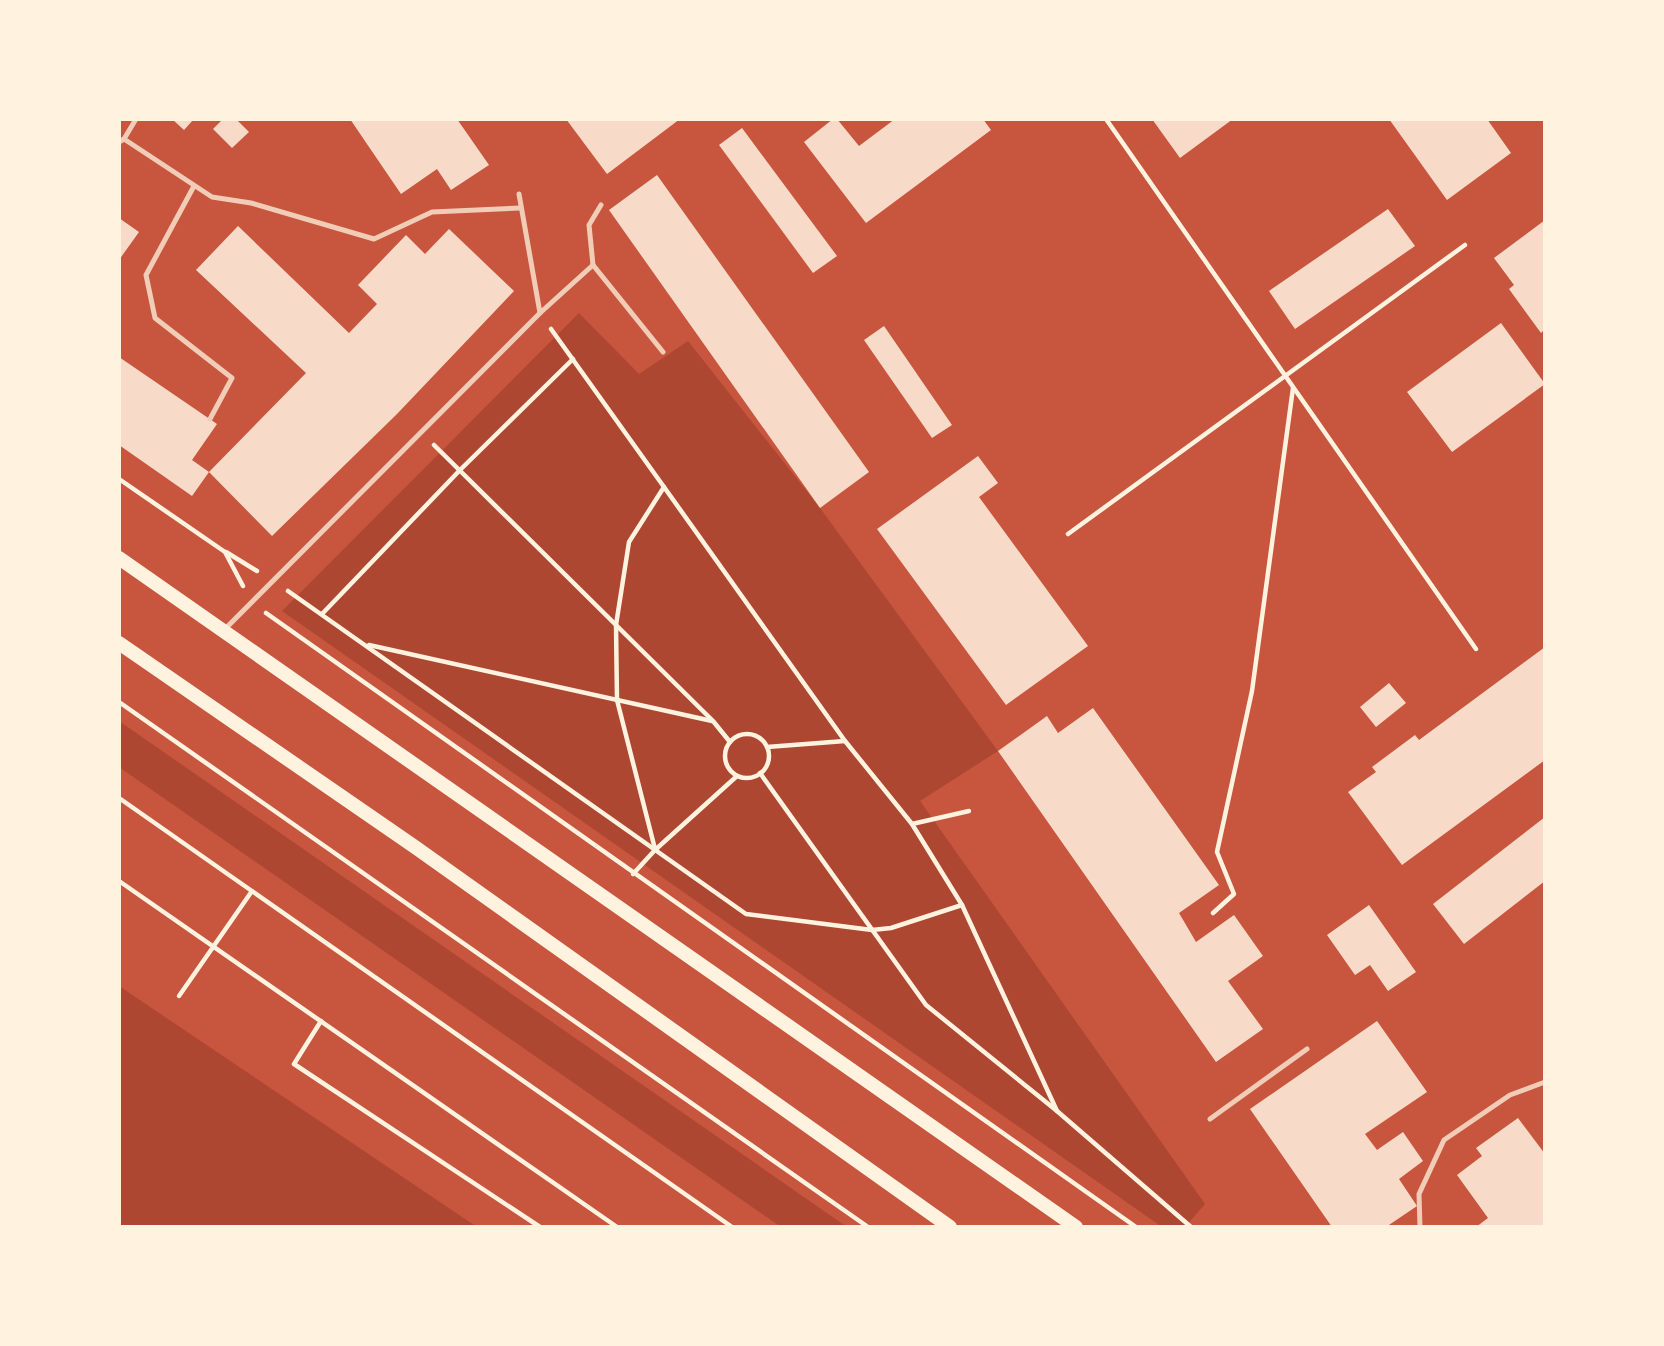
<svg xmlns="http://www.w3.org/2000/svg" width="1664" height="1346" font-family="Roboto,sans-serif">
<rect width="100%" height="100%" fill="#c8553d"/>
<g fill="#ae4732">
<path d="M579 313 639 374 688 341 820 508 998 751 920 801 1205 1204 1185 1227H1162L282 611Z"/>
<path d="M119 721 847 1227H781L119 767Z"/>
<path d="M119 986 477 1227H119Z"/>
</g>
<g fill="#f7dbc8">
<path d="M172 119H194L184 130Z"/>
<path d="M223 119H236L249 132 232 148 213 129Z"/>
<path d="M350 119H457L489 165 451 190 437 169 401 194Z"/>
<path d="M566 119H680L607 174Z"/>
<path d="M833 119H837L859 146 895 119H983L991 130 866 223 804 142Z"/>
<path d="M1152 119H1233L1180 158Z"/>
<path d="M1389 119H1487L1511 153 1447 200Z"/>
<path d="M742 128 837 256 813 273 719 145Z"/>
<path d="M657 175 869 472 820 508 609 210Z"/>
<path d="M1388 209 1415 246 1295 329 1269 291Z"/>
<path d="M119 218 139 232 119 260Z"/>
<path d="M1545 220V329L1541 333 1509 289 1514 285 1494 258Z"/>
<path d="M238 226 349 333 377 304 358 285 406 235 425 254 449 229 514 291 397 414 272 536 209 472 306 373 196 270Z"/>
<path d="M1501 323 1545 384 1452 452 1407 392Z"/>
<path d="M884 326 952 425 932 438 864 340Z"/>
<path d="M119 357 217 424 192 460 209 472 192 496 119 445Z"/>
<path d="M978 456 998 483 979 497 1088 646 1006 705 877 529Z"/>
<path d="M1545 647V760L1402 865 1348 792 1376 772 1372 767 1415 735 1419 740Z"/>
<path d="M1389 683 1406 703 1376 727 1360 707Z"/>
<path d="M1093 708 1219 885 1179 913 1196 942 1234 915 1263 956 1228 981 1263 1029 1216 1062 998 751 1047 716 1058 733Z"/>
<path d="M1545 817V881L1464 944 1433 904Z"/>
<path d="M1369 905 1416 972 1388 991 1370 965 1355 975 1327 935Z"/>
<path d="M1377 1021 1427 1092 1365 1134 1377 1150 1403 1132 1423 1161 1399 1179 1417 1206 1386 1227H1332L1250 1109Z"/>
<path d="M1518 1118 1545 1154V1227H1476L1488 1218 1457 1175 1482 1156 1476 1148Z"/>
</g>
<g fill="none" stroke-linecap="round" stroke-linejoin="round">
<g stroke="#fff3e0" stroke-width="4.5">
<path d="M1106 119 1476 649"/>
<path d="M551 329 664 487 629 542 616 625 617 700 655 849"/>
<path d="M434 445 713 721 730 742"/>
<path d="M119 479 225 552 243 586"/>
<path d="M664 487 845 741 912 824 962 905 1057 1111"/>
<path d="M1068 534 1465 245"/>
<path d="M226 552 257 571"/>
<path d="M288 591 746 914 872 930 891 928 962 905"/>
<path d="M266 613 1136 1227"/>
<path d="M322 614 460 470 573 359"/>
<path d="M369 645 712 721"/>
<path d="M119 702 868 1227"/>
<circle cx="747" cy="756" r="22"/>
<path d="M767 747 845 741"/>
<path d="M760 773 926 1005 1057 1111 1191 1227"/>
<path d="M119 798 732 1227"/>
<path d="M912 824 969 811"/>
<path d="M633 874 655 850 737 776"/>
<path d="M119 881 617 1227"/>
<path d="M1213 913 1234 894 1217 852 1252 691 1293 388"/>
<path d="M179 996 252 891"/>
<path d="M321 1021 294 1064 540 1227"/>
</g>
<g stroke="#f1ccb7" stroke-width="5">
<path d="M124 139 136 119"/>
<path d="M119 142 124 139 212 197 251 203 374 239 432 212 520 208"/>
<path d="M194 186 146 275 155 318 232 378 210 419"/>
<path d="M519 194 540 313"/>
<path d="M593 265 589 225 601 205"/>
<path d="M225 629 540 313 593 265 663 352"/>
<path d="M1210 1119 1307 1049"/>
<path d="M1420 1227 1419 1194 1444 1140 1510 1095 1545 1082"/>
</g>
<g stroke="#fff3e0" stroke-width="14">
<path d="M119 558 1076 1227"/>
<path d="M119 643 415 847 950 1227"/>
</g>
</g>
<rect width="1664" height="1346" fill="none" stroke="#fff3e0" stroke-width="242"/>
</svg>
